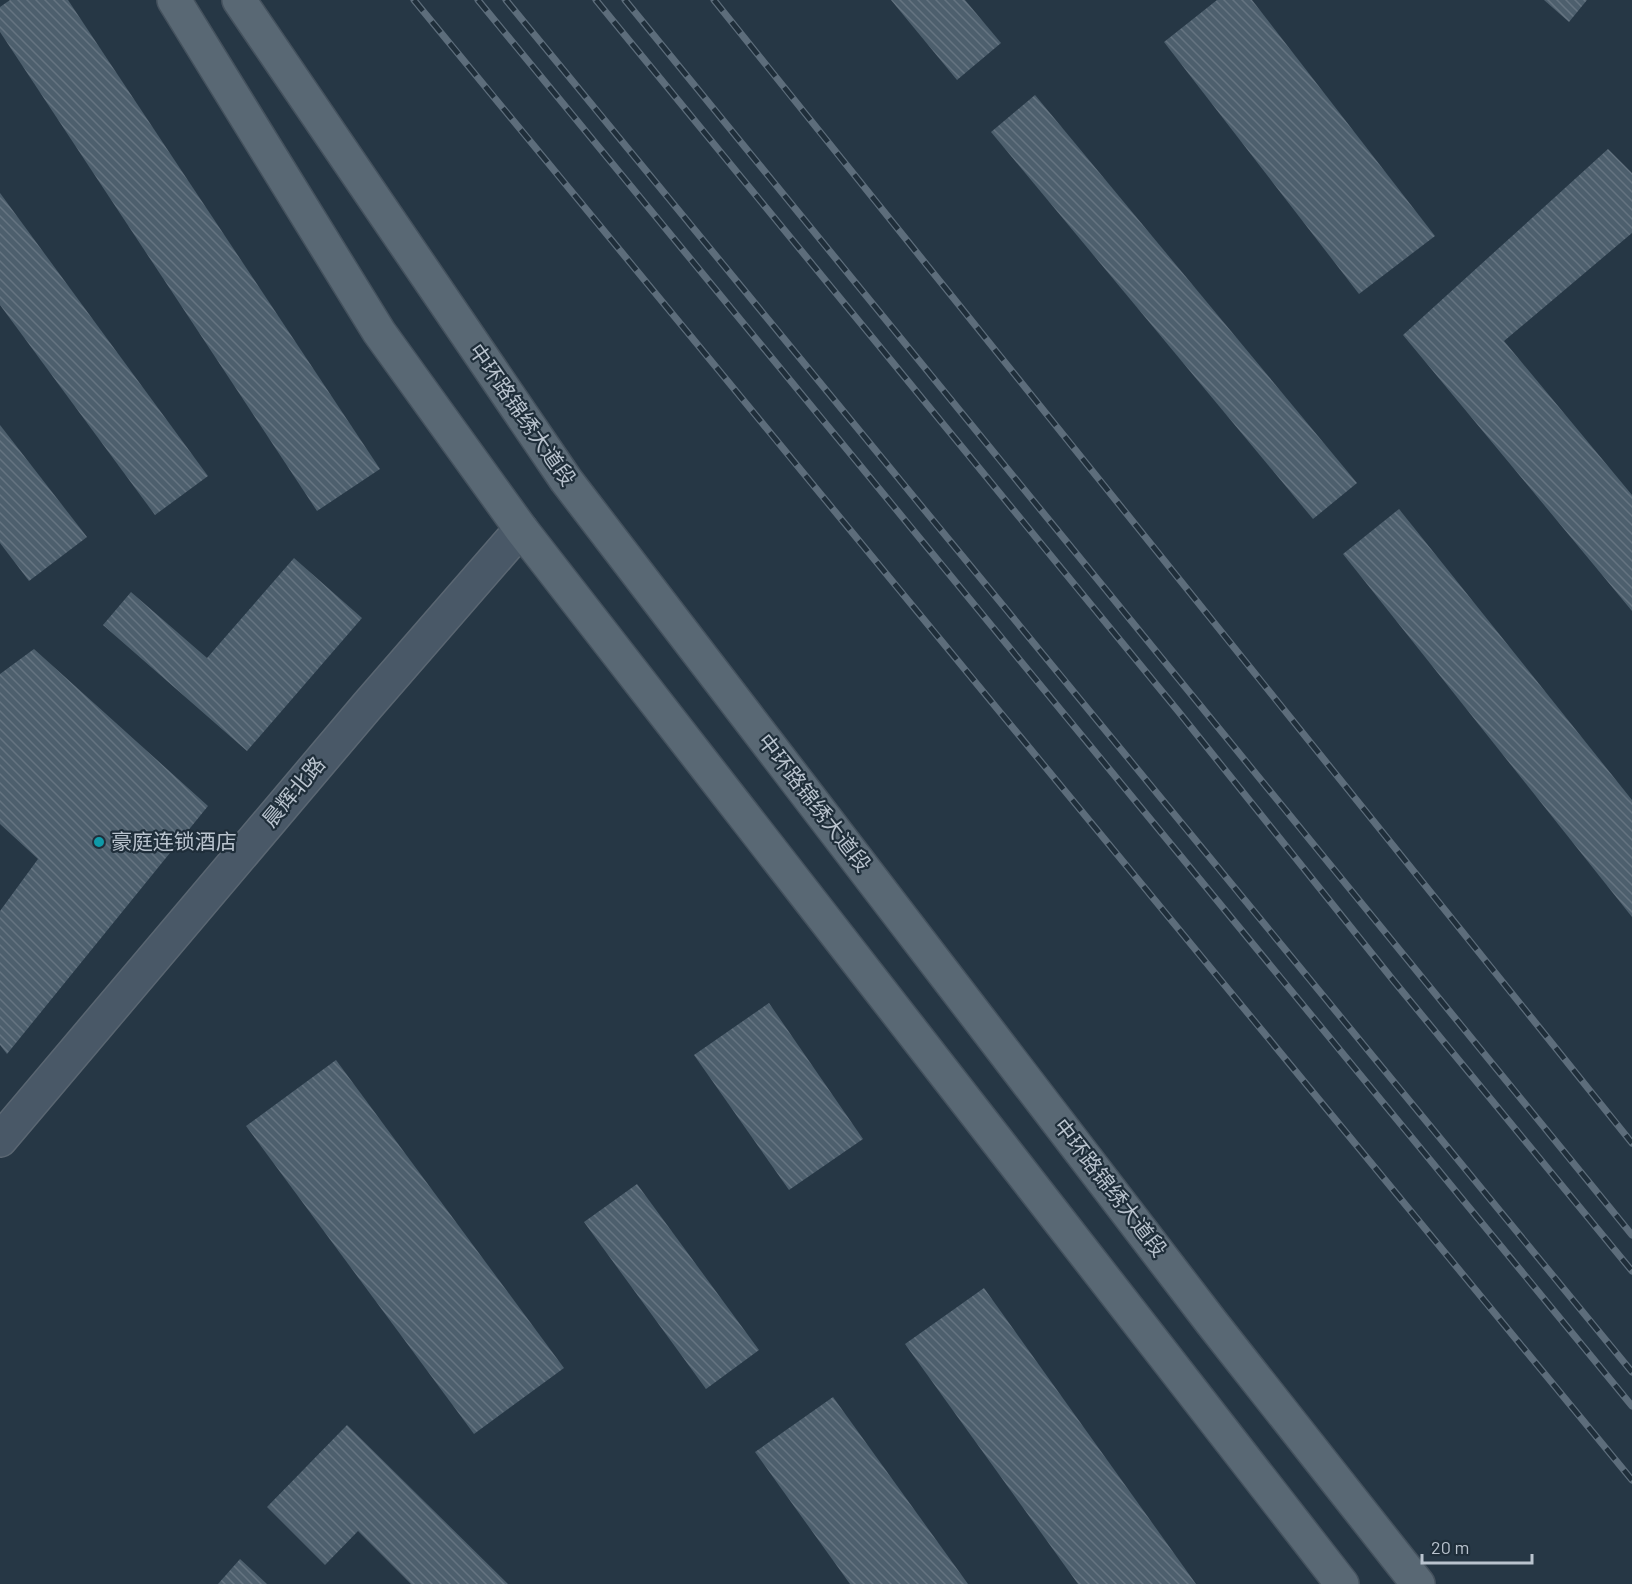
<svg xmlns="http://www.w3.org/2000/svg" width="1632" height="1584" font-family="Barlow,'Noto Sans SC',sans-serif">
<defs>
<pattern id="building-back-hatch" width="6" height="6" patternUnits="userSpaceOnUse" patternTransform="scale(1.5)"><rect width="6" height="6" fill="#4d5f6d"/><path d="M-1 5l2 2M0 0l6 6M5-1l2 2" fill="none" stroke="#657481"/></pattern>
</defs>
<rect width="100%" height="100%" fill="#263745"/>
<g fill="url(#building-back-hatch)">
<path d="M10 0H68L380 469 317 511 0 32V7Z"/>
<path d="M891 0H965L1001 43 957 80Z"/>
<path d="M1217 0H1252L1435 236 1359 294 1164 42Z"/>
<path d="M1544 0H1587L1569 22Z"/>
<path d="M1035 95 1357 483 1313 519 991 132Z"/>
<path d="M1608 149 1632 173V233L1504 341 1632 495V611L1403 335Z"/>
<path d="M0 193 208 476 155 515 0 305Z"/>
<path d="M0 425 87 537 29 581 0 543Z"/>
<path d="M1399 509 1632 800V917L1343 554Z"/>
<path d="M294 558 362 618 247 751 103 625 131 592 207 658Z"/>
<path d="M34 649 208 806 7 1054 0 1045V911L38 859 0 824V674Z"/>
<path d="M769 1003 863 1139 789 1190 694 1055Z"/>
<path d="M336 1060 564 1368 474 1434 246 1126Z"/>
<path d="M637 1184 759 1350 706 1389 584 1222Z"/>
<path d="M984 1288 1196 1584H1078L905 1344Z"/>
<path d="M833 1397 968 1584H850L755 1452Z"/>
<path d="M347 1425 508 1584H411L358 1531 325 1565 267 1507Z"/>
<path d="M240 1559 267 1584H218Z"/>
</g>
<g fill="none" stroke-linecap="round" stroke-linejoin="round">
<g stroke="#5a6672" stroke-width="36">
<path id="secondary" d="M0 1140 368 705 521 529"/>
</g>
<g stroke="#45525e" stroke-width="36">
<g id="primary">
<path d="M174 0 379 332 521 529 1342 1584"/>
<path d="M239 0 566 480 1212 1323 1418 1584"/>
</g>
</g>
<use href="#secondary" stroke="#495867" stroke-width="33"/>
<use href="#primary" stroke="#596874" stroke-width="33"/>
<g stroke="#5d6d7b" stroke-width="7">
<g id="rail">
<path d="M414 0 1632 1480"/>
<path d="M478 0 1632 1406"/>
<path d="M506 0 1632 1372"/>
<path d="M596 0 1178 711 1393 980 1632 1271"/>
<path d="M625 0 1632 1235"/>
<path d="M714 0 1632 1143"/>
</g>
</g>
<use href="#rail" stroke="#1f2e3a" stroke-width="4.5" stroke-dasharray="14" stroke-linecap="butt"/>
</g>
<circle fill="#0f9aa8" stroke="#1f2e3a" stroke-width="2" cx="99" cy="842" r="6"/>
<g text-anchor="middle" stroke-width="4.5" stroke-linejoin="round" paint-order="stroke">
<g font-size="21" fill="#b9c3ce" stroke="#1f2e3a">
<text transform="translate(522 415) rotate(55)" y="7">中环路锦绣大道段</text>
<text transform="translate(294 792) rotate(-50)" y="7">晨辉北路</text>
<text transform="translate(814 803) rotate(52)" y="7">中环路锦绣大道段</text>
<text transform="translate(1110 1188) rotate(52)" y="7">中环路锦绣大道段</text>
</g>
<g font-size="21" fill="#b9c3ce" stroke="#1f2e3a" text-anchor="start">
<text x="111" y="849">豪庭连锁酒店</text>
</g>
</g>
<path d="M1422 1554v9h110v-9" fill="none" stroke="#b9c3ce" stroke-width="3"/>
<text x="1431" y="1554" font-size="18" fill="#b9c3ce" stroke="#1f2e3a" stroke-width="4.5" paint-order="stroke">20 m</text>
</svg>
